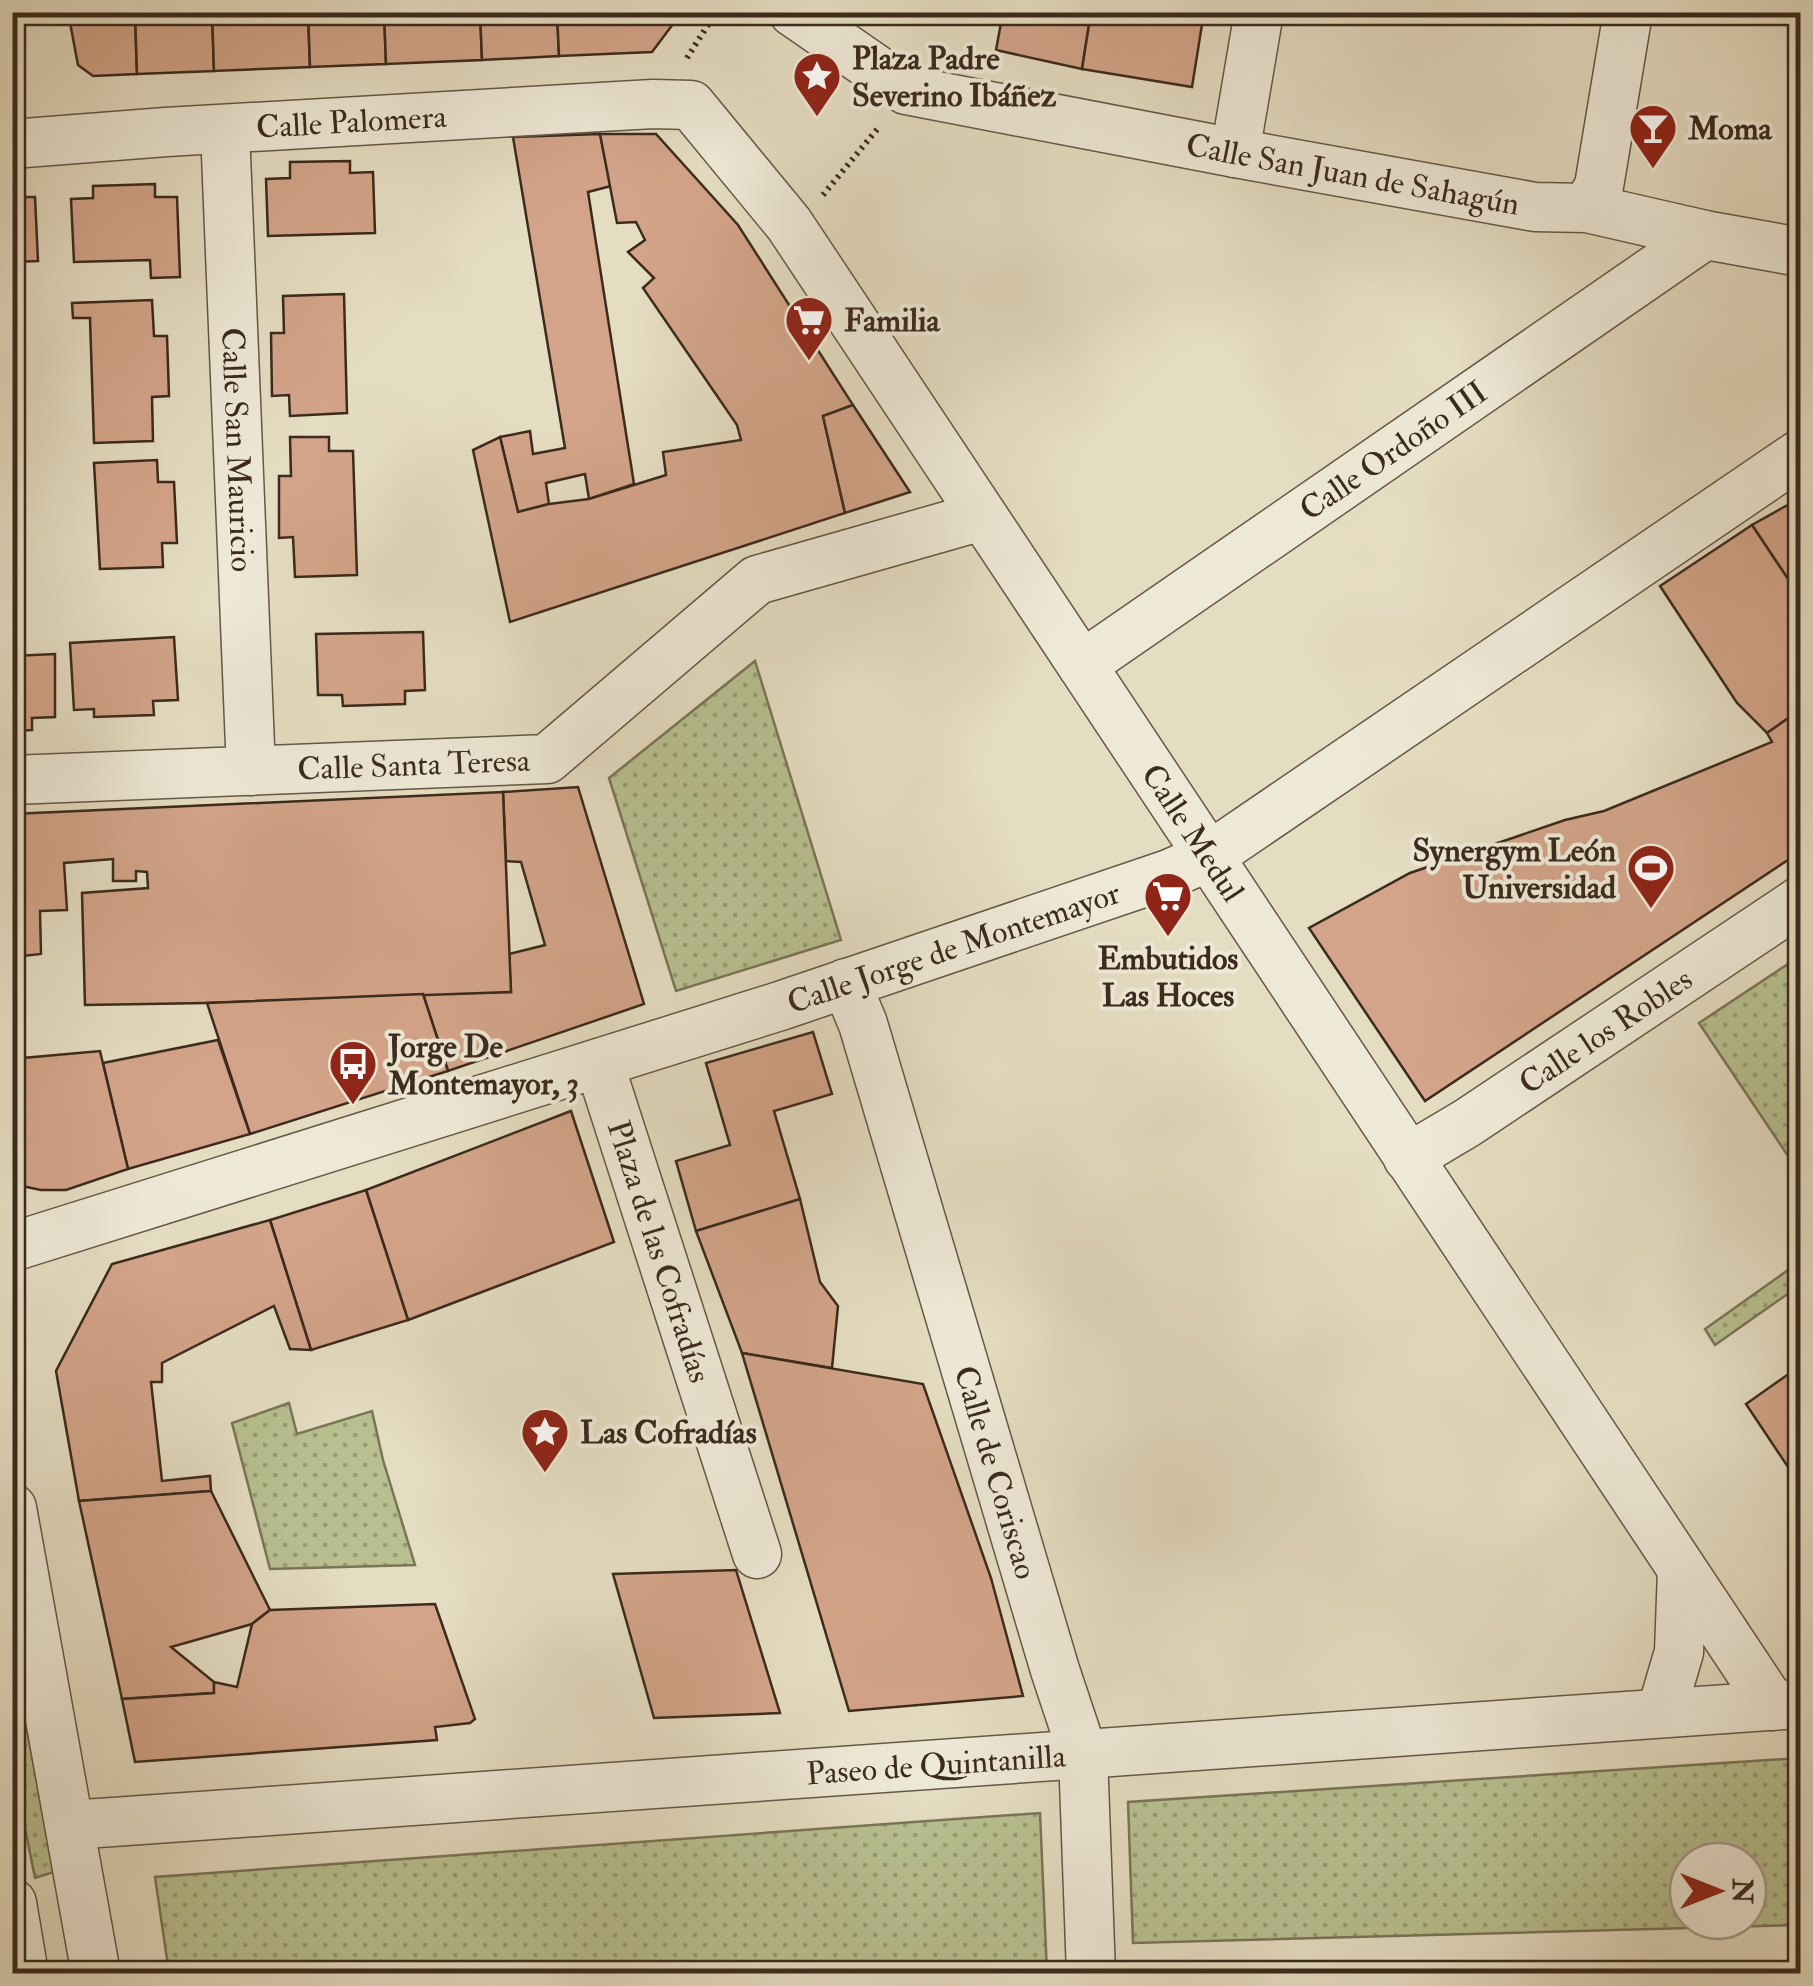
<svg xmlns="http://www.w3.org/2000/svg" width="1813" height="1986" font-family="'IM FELL Double Pica',serif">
<defs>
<pattern id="grass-dots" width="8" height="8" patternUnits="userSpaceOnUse" patternTransform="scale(2.5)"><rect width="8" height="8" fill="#b8c091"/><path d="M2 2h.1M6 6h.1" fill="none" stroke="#979c76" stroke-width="1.8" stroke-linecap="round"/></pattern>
</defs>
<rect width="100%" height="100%" fill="#e5ddc2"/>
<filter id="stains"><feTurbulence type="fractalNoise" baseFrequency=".002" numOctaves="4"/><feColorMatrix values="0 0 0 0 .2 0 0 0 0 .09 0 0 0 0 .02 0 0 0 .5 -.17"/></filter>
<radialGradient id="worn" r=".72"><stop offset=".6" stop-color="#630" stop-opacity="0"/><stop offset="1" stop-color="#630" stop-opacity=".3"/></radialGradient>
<g fill="url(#grass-dots)" stroke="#7a7557" stroke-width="2.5" fill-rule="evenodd">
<path d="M755 661 841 940 676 991 609 778Z"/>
<path d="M1800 956V1174L1699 1023Z"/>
<path d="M1788 1270 1799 1286 1715 1345 1705 1329Z"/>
<path d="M289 1403 297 1434 372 1411 383 1460 415 1565 270 1569 232 1423Z"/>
<path d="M12 1650 54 1872 35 1878 13 1768Z"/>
<path d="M1800 1758V1925L1133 1943 1128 1802ZM1748 1861V1921H1688V1861Z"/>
<path d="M1040 1813 1047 1973H169L155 1877Z"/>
</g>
<g fill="#d3a489" stroke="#3b2a1d" stroke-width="2.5">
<path d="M68 12H102L103 17 135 18 137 74 93 76 78 65Z"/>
<path d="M135 12H158V17L188 15 187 12H212L214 71 137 74Z"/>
<path d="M212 12H308L310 67 214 71Z"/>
<path d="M308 12H384L386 64 310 67Z"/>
<path d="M384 12H480L482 60 386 64Z"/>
<path d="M480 12H557L559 56 482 60Z"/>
<path d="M557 12H682L652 52 559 56Z"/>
<path d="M1003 12H1091L1082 69 996 50Z"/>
<path d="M1091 12H1204L1192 87 1082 69Z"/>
<path d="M600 134 611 186 588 192 634 484 589 499 585 474 546 483 549 504 518 512 500 437 530 431 533 454 565 448 513 137Z"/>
<path d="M600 134H656L738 225 853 405 823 416 845 513 510 622 473 450 500 437 518 512 549 504 589 499 666 475 663 452 741 440 737 425 643 288 654 278 628 252 645 240 636 222 617 223Z"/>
<path d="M350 161V173L373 172 375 233 268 236 266 179 290 178V162Z"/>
<path d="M155 184V197H177L180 277 151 278 150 260 74 262 71 199 93 198V186Z"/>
<path d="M12 188 13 197H35L38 261 12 262Z"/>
<path d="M344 294 347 413 290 416 289 395 272 396 271 333H284L283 296Z"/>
<path d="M152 300 154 336H167L169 396 152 397 153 441 94 443 90 318H73L72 303Z"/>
<path d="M853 405 910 492 845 513 823 416Z"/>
<path d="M290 437H329V451H353L357 575 295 577 293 537 279 538V476H291Z"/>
<path d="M157 460 158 482H174L177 543H162L163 567 100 569 94 463Z"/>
<path d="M1800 498V597L1752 525Z"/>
<path d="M1752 525 1800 597V710L1767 733 1737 703 1660 586Z"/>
<path d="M423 632 425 690 405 691V704L343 706 342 695H318L316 634Z"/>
<path d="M174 637 178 700 153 701 154 715 94 717V709L74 710 70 643Z"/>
<path d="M55 654V717L32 718V730L12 731V656Z"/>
<path d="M1800 710V852L1425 1101 1309 928 1410 873 1565 820 1604 811 1772 742 1767 733Z"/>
<path d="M578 787 644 1004 448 1071 423 994 511 992 509 954 545 945 521 862 506 861 503 792Z"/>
<path d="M503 792 511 992 207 1003 85 1005 82 893 148 888 147 872 136 871V881H113V859L64 863 67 910 40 911 41 954 12 957V814Z"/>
<path d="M423 994 448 1071 250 1134 207 1003Z"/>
<path d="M813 1032 832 1094 774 1111 800 1199 696 1231 676 1161 730 1145 706 1063Z"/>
<path d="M218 1040 250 1134 128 1169 103 1063Z"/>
<path d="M100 1051 128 1169 66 1190H41L12 1184V1059Z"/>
<path d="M571 1111 614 1242 408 1320 366 1190Z"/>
<path d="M366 1190 408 1320 311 1350 270 1220Z"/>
<path d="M800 1199 820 1282 838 1306 832 1368 742 1353 696 1231Z"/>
<path d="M270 1220 311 1350 290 1349 274 1306 162 1363V1382H151L162 1481 210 1476 211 1491 79 1501 56 1371 112 1264Z"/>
<path d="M742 1353 923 1384 991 1578 1023 1696 849 1711Z"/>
<path d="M1800 1366V1485L1746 1404Z"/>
<path d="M211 1491 270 1610 252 1624 171 1647 214 1682V1693L122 1699 79 1501Z"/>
<path d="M736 1570 780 1713 654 1718 613 1574Z"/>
<path d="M435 1604 475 1719 470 1723 435 1727 437 1740 135 1762 122 1699 214 1693V1682L237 1687 252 1624 270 1610Z"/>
</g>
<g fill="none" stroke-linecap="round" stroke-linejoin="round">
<g stroke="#665746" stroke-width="51">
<g id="minor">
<path id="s1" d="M793 12 906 90 1235 153 1535 207 1587 208 1705 235 1800 252"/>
<path id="s2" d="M225 130 251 771"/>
<path id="s3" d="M12 144 166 132 653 104 691 105 789 224 1773 1706"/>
<path d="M1235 153 1259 12"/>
<path d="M1587 208 1599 186 1628 12"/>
<path id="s4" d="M1082 665 1705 235"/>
<path id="s5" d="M12 780 547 759 757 580 982 516"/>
<path id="s6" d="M846 983 863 1024 1055 1670 1083 1754 1091 1974"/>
<path id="s7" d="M599 1063 757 1554"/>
<path id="s8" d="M1408 1158 1467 1123 1800 901"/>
<path id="s9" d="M12 1247 780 1006 1169 874 1208 857 1800 454"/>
<path d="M12 1508 96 1974"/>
<path d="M1661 1713 1679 1652 1682 1570"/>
<path id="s10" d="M70 1825 1797 1704"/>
<path d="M12 1903 24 1974"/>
</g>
</g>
<g stroke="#3b2a1d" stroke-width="6" stroke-dasharray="2.5 5" stroke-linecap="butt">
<path d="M687 58 716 12"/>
<path d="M823 195 879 127"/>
</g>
<use href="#minor" stroke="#eee9d7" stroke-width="48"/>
</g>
<defs>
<g id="sight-pin" transform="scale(2.5)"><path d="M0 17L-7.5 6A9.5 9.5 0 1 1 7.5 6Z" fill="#8f2418" stroke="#eee9d7"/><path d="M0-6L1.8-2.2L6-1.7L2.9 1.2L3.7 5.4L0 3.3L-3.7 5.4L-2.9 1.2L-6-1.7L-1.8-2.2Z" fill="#fff"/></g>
<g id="bar-pin" transform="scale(2.5)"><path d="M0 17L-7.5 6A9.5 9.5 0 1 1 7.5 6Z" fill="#8f2418" stroke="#eee9d7"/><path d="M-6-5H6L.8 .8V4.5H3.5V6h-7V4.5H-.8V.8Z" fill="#fff"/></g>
<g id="supermarket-pin" transform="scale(2.5)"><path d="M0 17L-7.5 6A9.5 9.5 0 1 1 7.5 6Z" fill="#8f2418" stroke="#eee9d7"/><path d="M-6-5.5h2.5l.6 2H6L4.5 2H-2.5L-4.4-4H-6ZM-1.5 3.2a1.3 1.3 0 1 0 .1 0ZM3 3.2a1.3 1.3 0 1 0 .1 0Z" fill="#fff"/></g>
<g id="stadium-pin" transform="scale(2.5)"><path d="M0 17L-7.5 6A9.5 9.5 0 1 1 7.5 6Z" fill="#8f2418" stroke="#eee9d7"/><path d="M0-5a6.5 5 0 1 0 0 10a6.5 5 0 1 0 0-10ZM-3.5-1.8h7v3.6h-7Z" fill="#fff"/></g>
<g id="bus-pin" transform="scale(2.5)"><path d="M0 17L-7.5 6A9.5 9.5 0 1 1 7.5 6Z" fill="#8f2418" stroke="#eee9d7"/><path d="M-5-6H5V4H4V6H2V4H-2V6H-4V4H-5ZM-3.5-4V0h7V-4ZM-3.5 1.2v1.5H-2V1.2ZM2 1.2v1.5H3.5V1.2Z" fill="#fff"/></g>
</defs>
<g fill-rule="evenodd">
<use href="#sight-pin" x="817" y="76"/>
<use href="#bar-pin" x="1653" y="128"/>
<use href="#supermarket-pin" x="809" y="320"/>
<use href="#stadium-pin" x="1651" y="868"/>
<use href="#supermarket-pin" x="1168" y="896"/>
<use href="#bus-pin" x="353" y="1064"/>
<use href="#sight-pin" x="545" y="1432"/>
</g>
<g text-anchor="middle" stroke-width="8" stroke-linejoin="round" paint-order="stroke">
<g font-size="32" font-weight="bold" fill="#3b2a1d" stroke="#eee9d7" text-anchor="start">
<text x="852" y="69">Plaza Padre<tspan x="852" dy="37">Severino Ibáñez</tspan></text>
<text x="1688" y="139">Moma</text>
<text x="844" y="331">Familia</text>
<text x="1616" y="861" text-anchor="end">Synergym León<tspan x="1616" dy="37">Universidad</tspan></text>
<text x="1168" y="969" text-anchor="middle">Embutidos<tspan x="1168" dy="37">Las Hoces</tspan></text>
<text x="388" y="1057">Jorge De<tspan x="388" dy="37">Montemayor, 3</tspan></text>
<text x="580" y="1443">Las Cofradías</text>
</g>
<g font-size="32" fill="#3b2a1d" stroke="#eee9d7">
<text dy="11" stroke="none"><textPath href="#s3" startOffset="340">Calle Palomera</textPath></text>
<text dy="11" stroke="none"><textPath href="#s1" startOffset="592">Calle San Juan de Sahagún</textPath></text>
<text dy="11" stroke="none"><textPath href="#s2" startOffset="320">Calle San Mauricio</textPath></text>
<text dy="11" stroke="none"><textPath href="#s4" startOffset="378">Calle Ordoño III</textPath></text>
<text dy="11" stroke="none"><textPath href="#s5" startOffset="402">Calle Santa Teresa</textPath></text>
<text dy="11" stroke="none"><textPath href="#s3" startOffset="1565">Calle Medul</textPath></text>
<text dy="11" stroke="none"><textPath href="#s9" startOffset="988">Calle Jorge de Montemayor</textPath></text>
<text dy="11" stroke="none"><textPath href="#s8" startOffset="235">Calle los Robles</textPath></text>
<text dy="11" stroke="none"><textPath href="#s7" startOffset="198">Plaza de las Cofradías</textPath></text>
<text dy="11" stroke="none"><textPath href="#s6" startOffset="512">Calle de Coriscao</textPath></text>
<text dy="11" stroke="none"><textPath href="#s10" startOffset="868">Paseo de Quintanilla</textPath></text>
</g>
</g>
<rect width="1813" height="1986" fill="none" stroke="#e5ddc2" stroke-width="50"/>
<rect x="15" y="15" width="1783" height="1956" fill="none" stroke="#3b2a1d" stroke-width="5"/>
<rect x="25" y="25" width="1763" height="1936" fill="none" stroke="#3b2a1d" stroke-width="2.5"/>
<g transform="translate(1718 1891) rotate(90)"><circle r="48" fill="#eee9d7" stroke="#a69d8d" stroke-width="2.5"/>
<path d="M0-8L18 38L0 25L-18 38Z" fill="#8f2418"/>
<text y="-15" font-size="28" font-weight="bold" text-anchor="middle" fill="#3b2a1d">N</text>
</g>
<rect width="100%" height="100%" filter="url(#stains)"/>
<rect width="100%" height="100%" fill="url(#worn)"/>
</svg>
